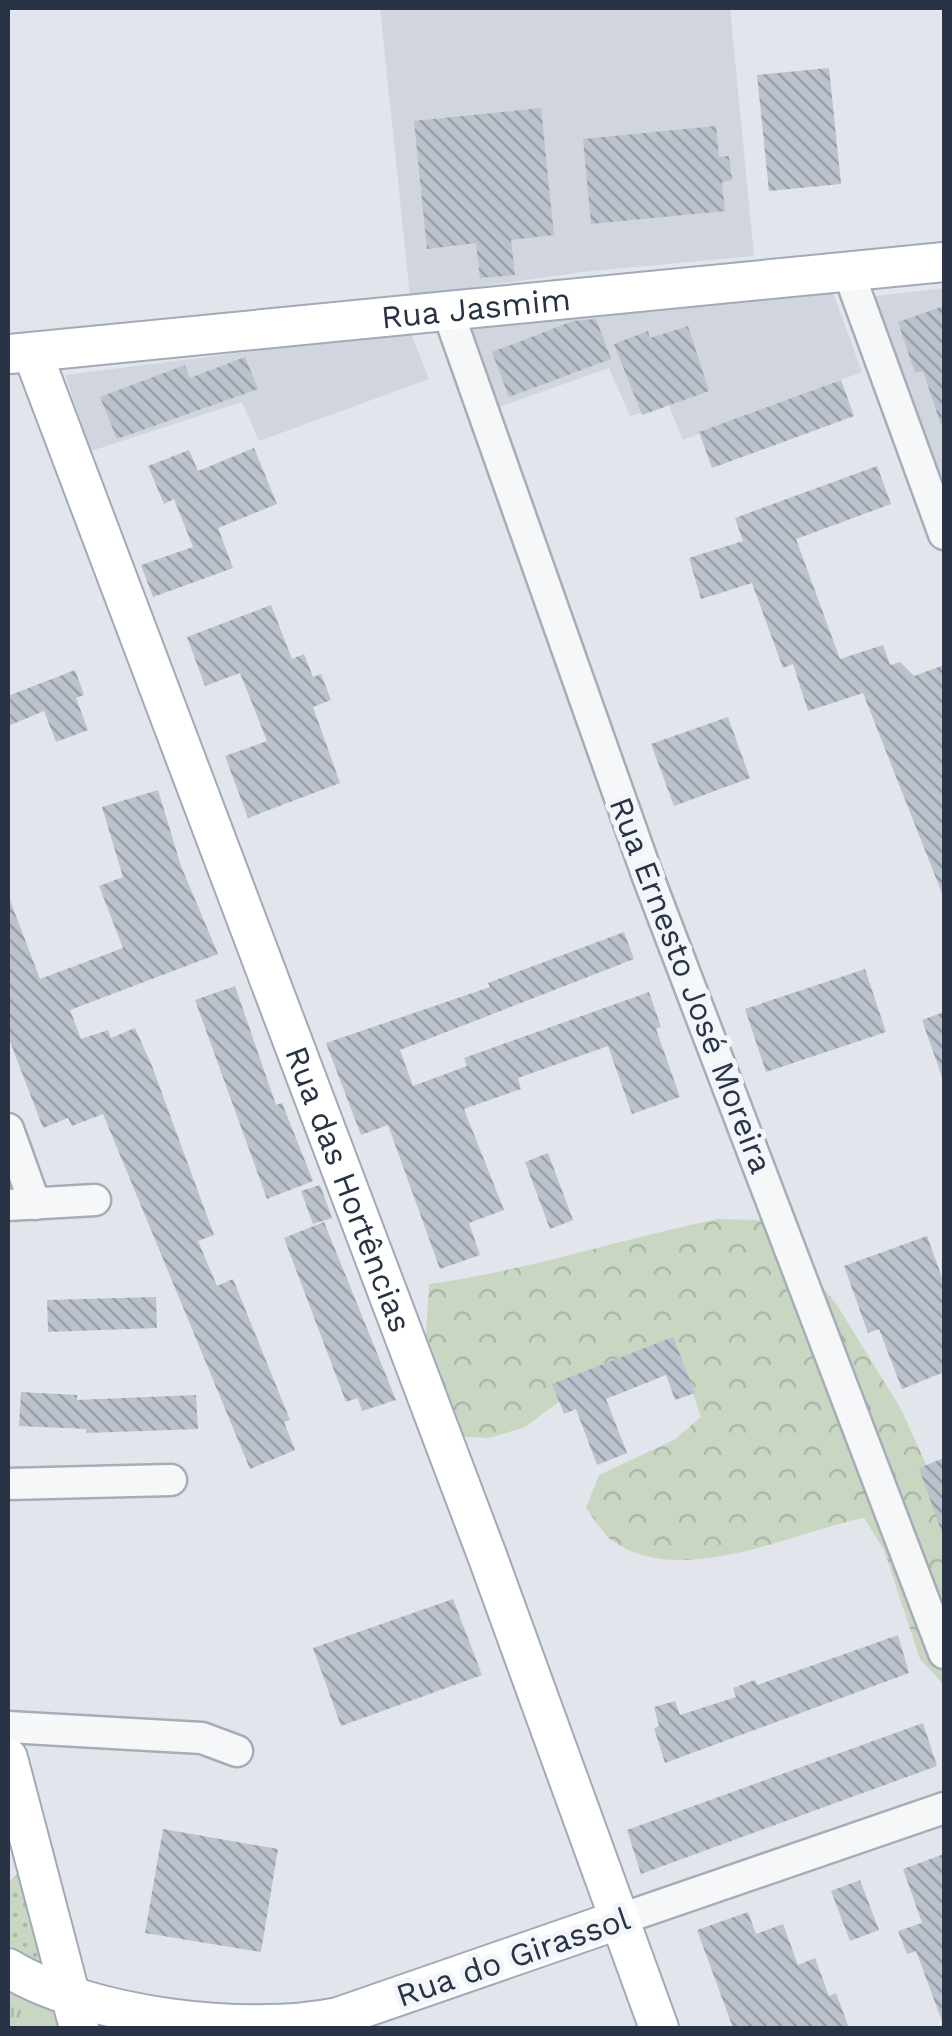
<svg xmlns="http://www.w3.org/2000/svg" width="952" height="2036" font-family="'Work Sans',sans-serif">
<defs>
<pattern id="grass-tufts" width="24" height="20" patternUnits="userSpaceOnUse" patternTransform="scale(2.5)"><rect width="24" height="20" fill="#c8d6c2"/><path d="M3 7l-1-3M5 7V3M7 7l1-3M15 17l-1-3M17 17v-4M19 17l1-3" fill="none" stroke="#acb8a8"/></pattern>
<pattern id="forest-crowns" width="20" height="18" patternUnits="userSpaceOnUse" patternTransform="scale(2.5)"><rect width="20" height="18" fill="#c8d6c2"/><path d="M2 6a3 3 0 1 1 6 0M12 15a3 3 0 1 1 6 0" fill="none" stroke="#acb8a8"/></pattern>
<pattern id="park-dots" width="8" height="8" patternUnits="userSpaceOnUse" patternTransform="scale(2.5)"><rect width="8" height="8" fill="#c8d6c2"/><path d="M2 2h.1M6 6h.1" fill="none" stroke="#acb8a8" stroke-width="1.8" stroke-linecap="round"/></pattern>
<pattern id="building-back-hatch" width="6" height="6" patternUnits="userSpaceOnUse" patternTransform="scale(2.5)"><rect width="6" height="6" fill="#bbc2cc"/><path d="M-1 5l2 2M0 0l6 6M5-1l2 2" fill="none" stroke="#989ea7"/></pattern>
</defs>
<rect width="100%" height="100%" fill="#e2e6ec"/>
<g fill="#d0d5de">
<path d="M380 8H730L754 256 591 271 410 296Z"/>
<path d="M944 288V503L869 297Z"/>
<path d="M833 293 862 372 683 440 668 404 630 416 609 368 493 409 470 344 474 322 601 306Z"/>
<path d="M410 331 429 379 259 441 242 402 91 451 65 375Z"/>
</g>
<path fill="url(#grass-tufts)" d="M8 1973 48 2002 60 2028H8Z"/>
<path fill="url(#forest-crowns)" d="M718 1219 757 1220 790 1233 806 1267 837 1305 901 1409 937 1489 944 1512V1685L920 1659 884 1550 864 1518C792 1532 678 1591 610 1539 601 1531 593 1517 586 1508L599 1475 674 1440 701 1417 689 1382 658 1359 560 1401 525 1427 490 1438 451 1436 424 1368 429 1284C527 1271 620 1239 718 1219Z"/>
<path fill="url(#park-dots)" d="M24 1869 43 1968 8 1944V1882Z"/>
<g fill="url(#building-back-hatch)">
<path d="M829 68 841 184 769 191 757 75Z"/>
<path d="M541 108 554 235 511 240 515 275 480 278 476 243 427 249 414 121Z"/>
<path d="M716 126 719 157 729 156 732 180 722 182 725 211 591 224 583 139Z"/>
<path d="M944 306V424L941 425 923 371 915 373 898 322Z"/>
<path d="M596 319 611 359 509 397 492 352 573 321Z"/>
<path d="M688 326 709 391 642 415 614 344 648 331 650 338Z"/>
<path d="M245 357 258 389 117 439 100 397 185 365 190 378Z"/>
<path d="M841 380 854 416 712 468 699 432Z"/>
<path d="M254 448 277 504 218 528 233 568 153 597 141 565 193 547 174 499 164 504 148 466 189 450 198 471Z"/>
<path d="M877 466 891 504 796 539 840 659 883 645 890 665 900 662 914 676 944 665 943 896 863 693 808 711 793 664 783 668 752 583 701 599 689 558 743 541 735 518Z"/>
<path d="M271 605 292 659 304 654 313 677 321 674 331 700 313 707 340 783 248 818 225 756 267 741 240 673 205 686 187 637Z"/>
<path d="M75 670 84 695 76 698 88 730 56 742 44 711 8 726V696Z"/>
<path d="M728 717 750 778 674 806 651 744Z"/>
<path d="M158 790 181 866 218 954 70 1010 81 1039 108 1030 111 1038 135 1028 152 1066 214 1235 198 1241 217 1286 233 1279 290 1420 284 1422 295 1450 250 1469 103 1114 72 1126 68 1118 43 1128 8 1036V895L40 979 123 948 99 886 123 877 102 807Z"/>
<path d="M624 932 634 959 400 1050 413 1086 467 1066 464 1058 649 992 661 1027 656 1029 680 1097 632 1114 608 1046 518 1078 521 1089 464 1109 504 1210 469 1223 480 1255 440 1269 388 1125 361 1135 326 1043 490 987 488 983Z"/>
<path d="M865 969 886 1032 766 1072 745 1009Z"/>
<path d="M235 986 276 1105 282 1103 313 1181 267 1199 195 1000Z"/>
<path d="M944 1012V1077H942L922 1020Z"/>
<path d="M548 1153 573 1220 550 1229 525 1162Z"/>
<path d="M320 1185 332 1218 313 1224 301 1191Z"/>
<path d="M324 1222 396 1400 362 1411 358 1398 346 1402 284 1238Z"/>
<path d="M927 1236 944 1283V1372L902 1389 879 1329 868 1333 844 1266Z"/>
<path d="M156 1297 157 1328 48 1332 47 1300Z"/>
<path d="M673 1337 695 1393 675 1400 666 1375 606 1399 627 1453 597 1465 576 1409 564 1414 552 1384Z"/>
<path d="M21 1392 77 1395V1400L196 1395 198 1429 86 1433V1429L19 1426Z"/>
<path d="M944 1458V1532L942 1533 919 1468Z"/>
<path d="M453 1599 482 1675 341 1726 313 1648Z"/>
<path d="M898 1635 909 1673 665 1763 654 1728 659 1726 654 1707 675 1701 680 1715 736 1697 733 1688 755 1680 757 1685Z"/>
<path d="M923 1723 937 1766 641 1874 627 1830Z"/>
<path d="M163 1829 278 1849 261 1952 145 1933Z"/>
<path d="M944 1854V2021H942L916 1951 907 1954 898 1931 922 1923 903 1869Z"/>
<path d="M860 1880 879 1930 850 1941 831 1891Z"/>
<path d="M748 1912 756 1934 783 1924 798 1965 815 1958 829 1996 836 1993 849 2028H733L697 1930Z"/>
</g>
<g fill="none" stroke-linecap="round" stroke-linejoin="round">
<g stroke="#a6adb7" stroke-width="35">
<g id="minor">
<path d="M848 271 944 534"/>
<path d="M448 312 648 877 944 1653"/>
<path d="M8 1129 35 1204"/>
<path d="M8 1205 95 1200"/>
<path d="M8 1484 171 1480"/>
<path d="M8 1727 202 1738 237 1751"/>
<path d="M618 1920 944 1808"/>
</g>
</g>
<g stroke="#a0aab9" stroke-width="42">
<g id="major">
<path id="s1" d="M32 352 488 1558 659 2028"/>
<path id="s2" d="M10 354 944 262"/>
<path d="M8 1758 79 2028"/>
<path d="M8 1968C88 2017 246 2036 338 2017L618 1920"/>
</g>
</g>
<use href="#minor" stroke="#f5f7f9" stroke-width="30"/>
<use href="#major" stroke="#fff" stroke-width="38"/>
</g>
<g text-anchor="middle" stroke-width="10" stroke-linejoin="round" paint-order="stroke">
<g font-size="32" fill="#283346" stroke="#f2f5f9">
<text dy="11" stroke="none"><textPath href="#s2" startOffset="468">Rua Jasmim</textPath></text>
<text transform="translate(691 985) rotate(69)" y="11">Rua Ernesto José Moreira</text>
<text dy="11" stroke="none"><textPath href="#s1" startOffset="895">Rua das Hortências</textPath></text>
<text transform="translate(513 1957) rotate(-19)" y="11">Rua do Girassol</text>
</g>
</g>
<rect width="952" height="2036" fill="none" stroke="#283346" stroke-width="20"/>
</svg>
